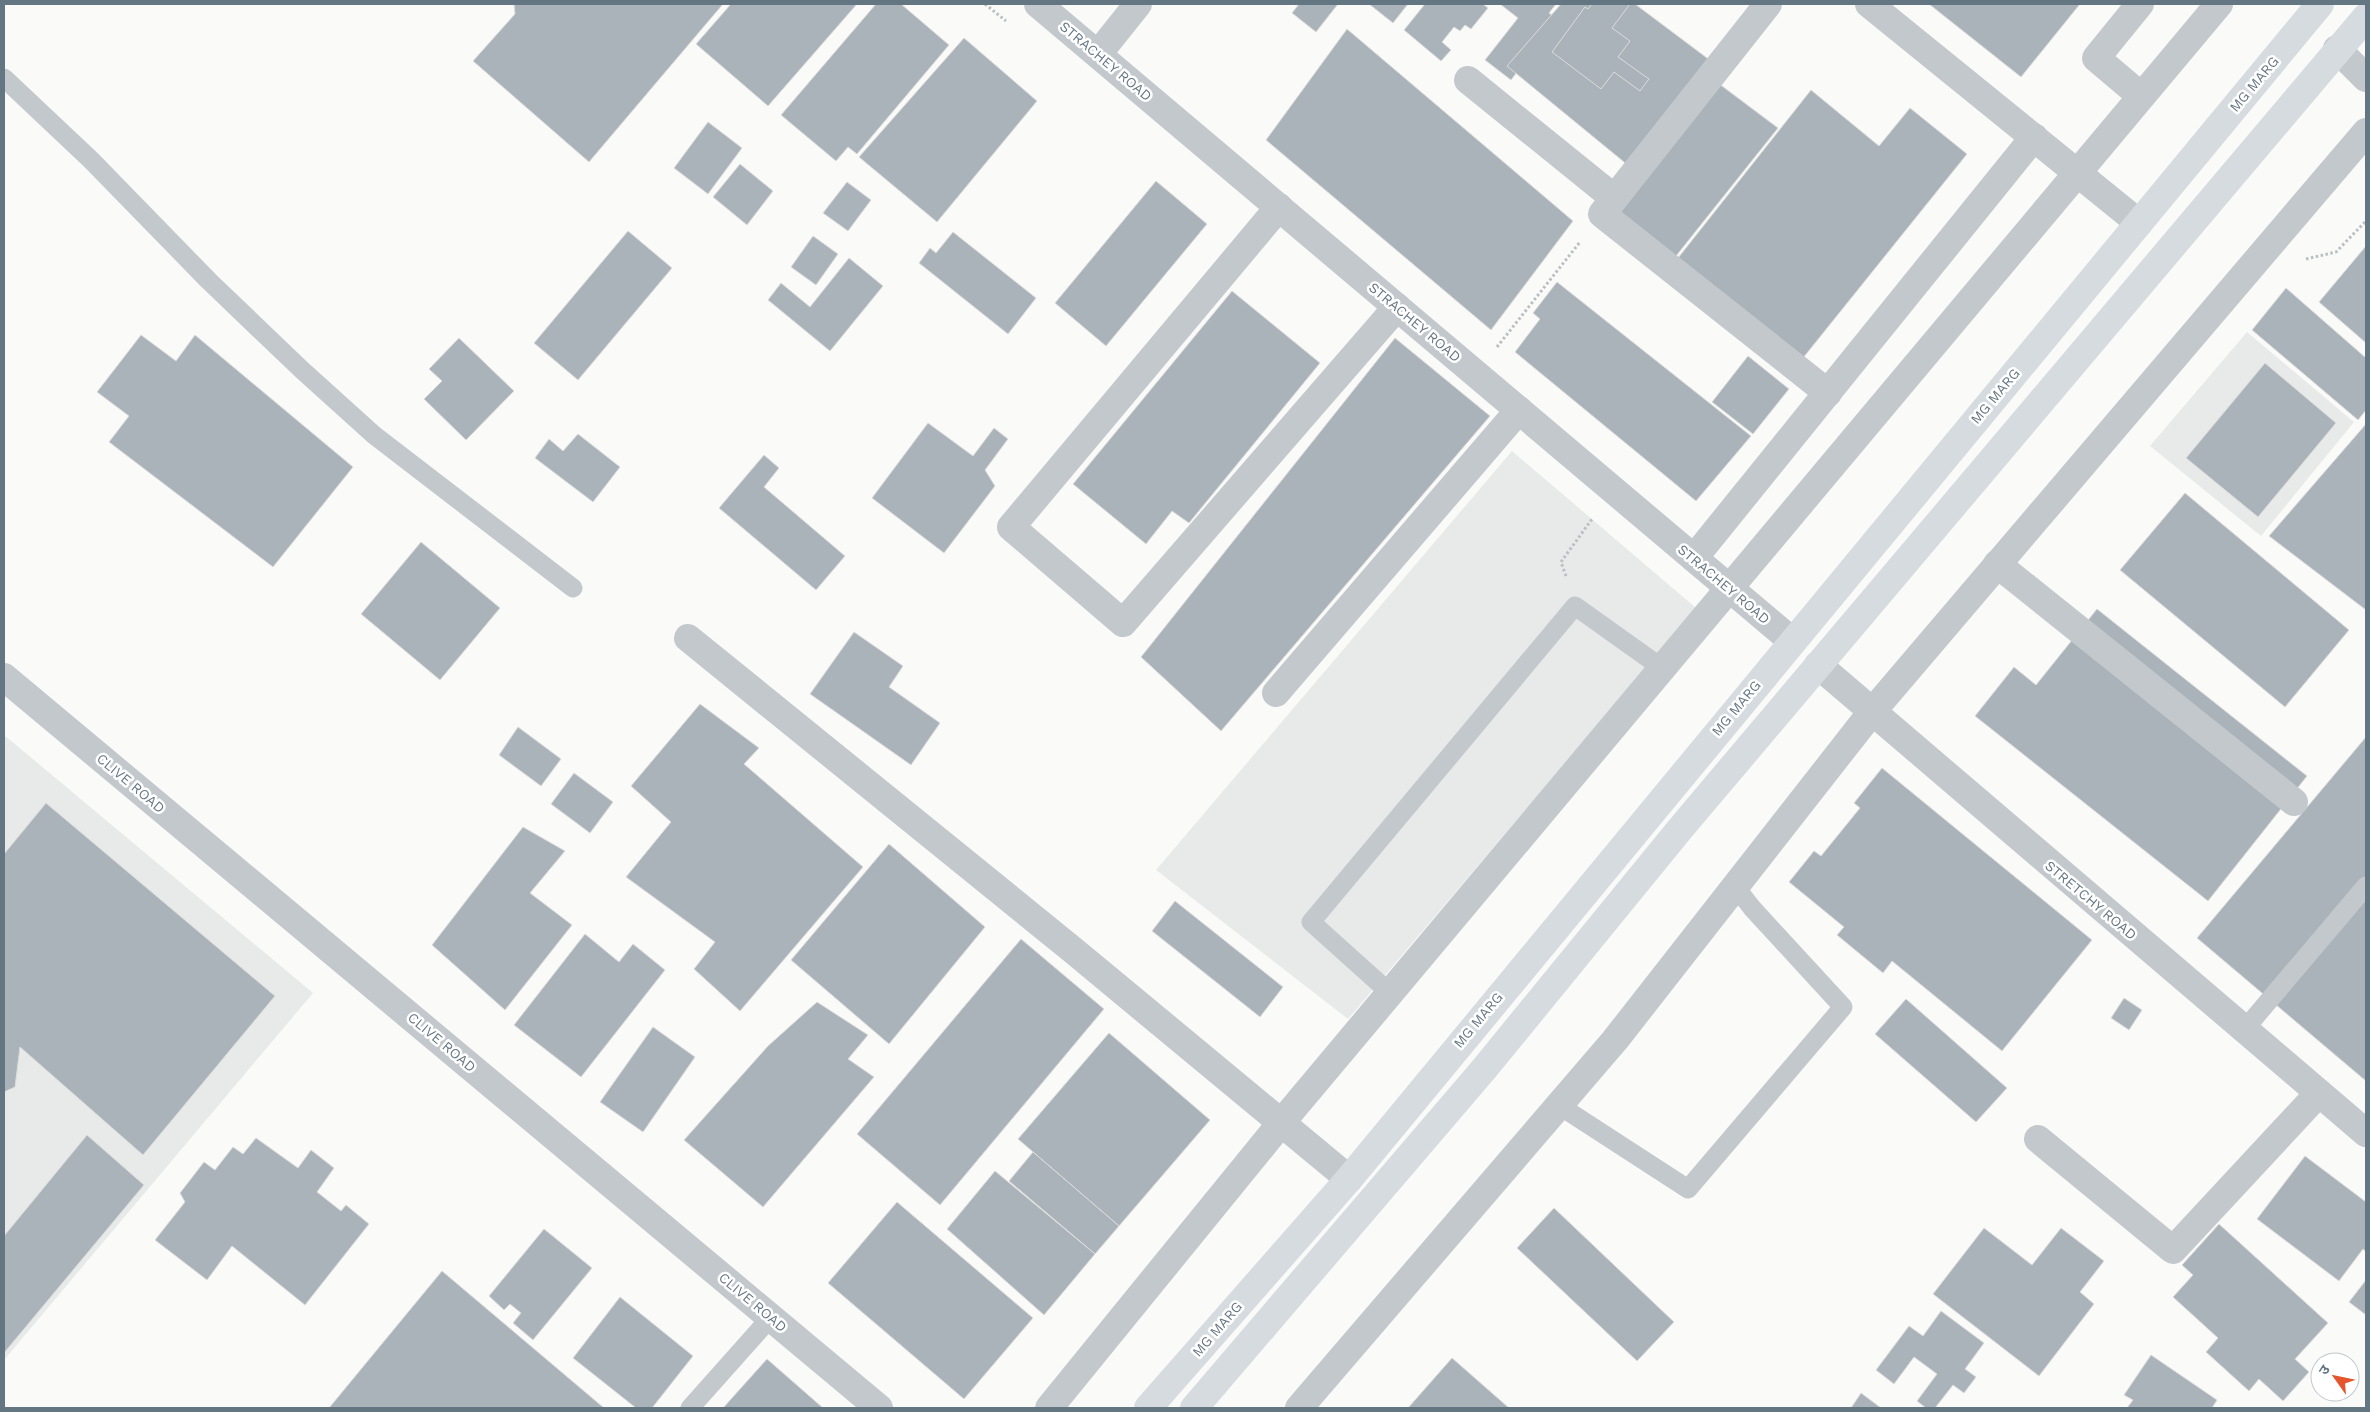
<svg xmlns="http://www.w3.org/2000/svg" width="2370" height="1412" font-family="'Work Sans','Noto Sans Devanagari',sans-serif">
<rect width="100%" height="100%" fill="#fafaf8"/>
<g fill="#e8e9e9">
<path d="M2247 332 2354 422 2261 536 2150 446Z"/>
<path d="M1512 451 1696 608 1348 1019 1156 870Z"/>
<path d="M4 735 313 993 4 1360Z"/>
</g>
<g fill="#aab3b9" stroke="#dcdcda">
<path d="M514 4H723L589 162 473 61 515 14Z"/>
<path d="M731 4H857L768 106 696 44Z"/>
<path d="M876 4H901L949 45 857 154 848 147 836 161 781 115Z"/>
<path d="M1299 4H1338L1316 32 1292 13Z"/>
<path d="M1369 4H1408L1393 23Z"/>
<path d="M1425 4H1486L1484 5 1488 8 1471 29 1465 25 1460 31 1454 27 1442 42 1451 50 1441 61 1404 30Z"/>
<path d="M1500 4H1556L1549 13 1557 19 1511 80 1485 60 1518 18Z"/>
<path d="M1561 4H1635L1711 61 1635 171 1507 66Z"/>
<path d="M1592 4H1630L1612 28 1630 41 1618 57 1649 79 1640 91 1614 72 1601 89 1552 52 1585 7 1588 9Z"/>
<path d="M1929 4H2080L2021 77Z"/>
<path d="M1347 29 1573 221 1491 330 1266 140Z"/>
<path d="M964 38 1037 101 937 222 859 157Z"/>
<path d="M1718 83 1778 128 1676 256 1620 212Z"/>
<path d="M1811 90 1879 146 1910 108 1967 154 1803 358 1678 258Z"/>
<path d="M708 122 742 148 708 194 674 168Z"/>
<path d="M740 164 773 191 747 225 713 197Z"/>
<path d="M1156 181 1207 224 1106 346 1055 303Z"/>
<path d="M847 182 871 200 848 231 823 213Z"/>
<path d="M628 231 672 268 578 380 534 343Z"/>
<path d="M953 232 1036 298 1008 334 919 263 930 248 936 253Z"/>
<path d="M813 236 838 254 816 285 791 267Z"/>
<path d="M2366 246V343L2319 302Z"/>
<path d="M849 258 883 286 830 351 768 300 781 283 810 307Z"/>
<path d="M1557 282 1751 436 1696 501 1515 352 1540 319 1533 313Z"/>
<path d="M2286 288 2366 358V410L2358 420 2252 330Z"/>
<path d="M1232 291 1320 363 1189 523 1172 511 1146 544 1073 484Z"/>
<path d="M141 335 176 361 195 335 353 467 273 567 109 442 129 416 97 392Z"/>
<path d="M459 338 514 391 466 440 424 399 442 381 429 369Z"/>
<path d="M1395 338 1490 416 1221 731 1141 657Z"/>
<path d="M1748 356 1789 389 1753 434 1712 402Z"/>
<path d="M2265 363 2336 423 2258 517 2186 458Z"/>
<path d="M928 423 973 456 994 428 1008 439 985 470 995 486 944 553 872 498Z"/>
<path d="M2366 424V610L2269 536Z"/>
<path d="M578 434 620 467 593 502 535 458 549 439 563 451Z"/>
<path d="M764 455 779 468 764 487 845 556 816 590 719 508Z"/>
<path d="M2185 493 2349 630 2285 707 2120 570Z"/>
<path d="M421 542 500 608 440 680 361 614Z"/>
<path d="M2097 609 2307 776 2208 901 1975 716 2014 667 2036 685Z"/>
<path d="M854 632 903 666 889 687 940 723 911 765 810 694Z"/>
<path d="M700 704 759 748 744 764 863 867 740 1011 694 969 715 942 626 877 671 822 631 786Z"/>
<path d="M518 727 561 759 541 786 499 755Z"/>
<path d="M2366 737V1081L2197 938Z"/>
<path d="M1882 768 2092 940 2002 1051 1892 961 1883 973 1837 935 1844 927 1789 882 1814 851 1821 856 1860 808 1854 803Z"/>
<path d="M574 773 613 802 590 833 551 804Z"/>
<path d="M46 803 275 996 143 1155 20 1047 15 1087 4 1092V854Z"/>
<path d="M523 827 565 851 530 893 572 925 505 1010 432 945Z"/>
<path d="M889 844 985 927 889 1044 791 960Z"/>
<path d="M1175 901 1283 987 1260 1017 1152 931Z"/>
<path d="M585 934 619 962 633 944 665 970 581 1077 514 1025Z"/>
<path d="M1021 939 1104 1009 940 1205 857 1134Z"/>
<path d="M2124 998 2142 1010 2129 1030 2111 1018Z"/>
<path d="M1906 999 2007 1088 1976 1122 1875 1034Z"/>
<path d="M817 1002 868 1035 848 1059 874 1077 763 1207 684 1140 768 1046Z"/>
<path d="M653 1027 695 1057 643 1132 600 1102Z"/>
<path d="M1109 1033 1210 1120 1119 1226 1018 1139Z"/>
<path d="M87 1135 144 1185 4 1353V1236Z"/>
<path d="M256 1138 298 1168 311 1150 334 1168 317 1192 341 1211 346 1205 369 1224 305 1305 232 1246 207 1280 155 1240 185 1202 180 1193 204 1162 215 1170 233 1147 243 1154Z"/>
<path d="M1033 1152 1119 1226 1095 1254 1009 1181Z"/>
<path d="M2305 1156 2366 1202V1252L2363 1249 2339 1281 2257 1219Z"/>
<path d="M995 1171 1095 1254 1044 1315 947 1229Z"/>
<path d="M897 1202 1033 1318 964 1399 828 1283Z"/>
<path d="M1554 1208 1674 1322 1637 1361 1517 1248Z"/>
<path d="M2219 1224 2328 1323 2295 1359 2309 1372 2283 1401 2259 1379 2249 1391 2206 1352 2218 1338 2173 1297 2193 1275 2182 1265Z"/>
<path d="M1984 1228 2032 1265 2061 1228 2104 1261 2080 1292 2094 1304 2039 1376 1933 1294Z"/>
<path d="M544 1229 592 1268 533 1340 513 1323 521 1313 510 1304 504 1310 489 1296Z"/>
<path d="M442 1271 604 1408H329Z"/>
<path d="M2366 1280V1315L2349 1302Z"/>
<path d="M620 1297 693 1356 652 1408H636L573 1358Z"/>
<path d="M1941 1311 1984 1343 1965 1369 1976 1377 1964 1393 1953 1385 1935 1408H1926L1917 1401 1937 1374 1914 1357 1894 1384 1876 1370 1909 1326 1923 1336Z"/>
<path d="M2151 1355 2217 1400 2212 1408H2127L2133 1400 2124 1395Z"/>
<path d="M1452 1358 1509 1408H1408Z"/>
<path d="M767 1359 823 1408H723Z"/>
<path d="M1861 1393 1881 1408H1851Z"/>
</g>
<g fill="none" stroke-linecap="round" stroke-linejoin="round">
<g stroke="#bbbfc2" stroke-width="3" stroke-dasharray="2.5 2.5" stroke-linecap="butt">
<path d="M985 4 1006 21"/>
<path d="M2306 259 2336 252 2366 221"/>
<path d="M1497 347 1580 242"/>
<path d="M1566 576 1561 562 1592 519"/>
</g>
<g stroke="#c3c8cc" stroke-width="19">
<path d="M4 78 91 160 209 281 302 370 374 435 573 588"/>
<path d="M1390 993 1311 922 1575 606 1662 668"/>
<path d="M2244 1030 2366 886"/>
<path d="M1560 1106 1688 1189 1843 1007 1752 908 1735 886"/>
<path d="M690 1408 771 1317"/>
</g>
<g stroke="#c3c8cc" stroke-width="28">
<path d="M1768 4 1602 214 1828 393"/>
<path d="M1869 4 2139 223"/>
<path d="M2140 4 2096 58 2141 96"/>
<path d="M2337 49 2366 78"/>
<path d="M1098 54 1138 4"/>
<path d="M1468 80 1614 198"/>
<path d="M1279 207 1011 527 1123 623 1397 307"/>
<path d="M1694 558 2034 137"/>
<path d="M1997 564 2294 802"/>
<path d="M688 638 1074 951 1349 1179"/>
<path d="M1276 693 1519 410"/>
<path d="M2038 1139 2173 1250 2319 1093"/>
<path d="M1049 1408 1281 1123 2219 4"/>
<path d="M1299 1408 1615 1040 1871 713 2366 132"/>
</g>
<g stroke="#c3c8cc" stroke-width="28">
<path d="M1038 4 1792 641"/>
<path d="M1818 665 2366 1133"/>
<path d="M4 677 879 1408"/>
</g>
<g stroke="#d6dbdf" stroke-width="28">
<path d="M1148 1408 1349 1179 2320 4"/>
<path d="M1194 1408 1484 1069 1680 829 2366 17"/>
</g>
</g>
<g text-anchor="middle" stroke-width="5" stroke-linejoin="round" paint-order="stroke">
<g font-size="14" fill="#657683" stroke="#fff">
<text transform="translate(1106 61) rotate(40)" y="5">STRACHEY ROAD</text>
<text transform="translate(2254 84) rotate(-50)" y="5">MG MARG</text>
<text transform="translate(1415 322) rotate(40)" y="5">STRACHEY ROAD</text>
<text transform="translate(1995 396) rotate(-50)" y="5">MG MARG</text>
<text transform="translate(1724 584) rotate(40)" y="5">STRACHEY ROAD</text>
<text transform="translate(1736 708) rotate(-50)" y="5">MG MARG</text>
<text transform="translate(131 783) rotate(40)" y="5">CLIVE ROAD</text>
<text transform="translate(2091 900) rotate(40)" y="5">STRETCHY ROAD</text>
<text transform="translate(1478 1020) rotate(-50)" y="5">MG MARG</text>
<text transform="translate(442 1042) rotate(40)" y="5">CLIVE ROAD</text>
<text transform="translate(753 1302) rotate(40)" y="5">CLIVE ROAD</text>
<text transform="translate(1217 1329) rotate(-49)" y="5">MG MARG</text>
</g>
</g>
<rect width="2370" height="1412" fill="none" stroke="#657683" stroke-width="10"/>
<g transform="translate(2335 1377) rotate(303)"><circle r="24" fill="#ffffff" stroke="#c1c8cd"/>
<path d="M0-4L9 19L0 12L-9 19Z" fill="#e4572e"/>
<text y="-8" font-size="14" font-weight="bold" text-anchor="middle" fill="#657683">उ</text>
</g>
</svg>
